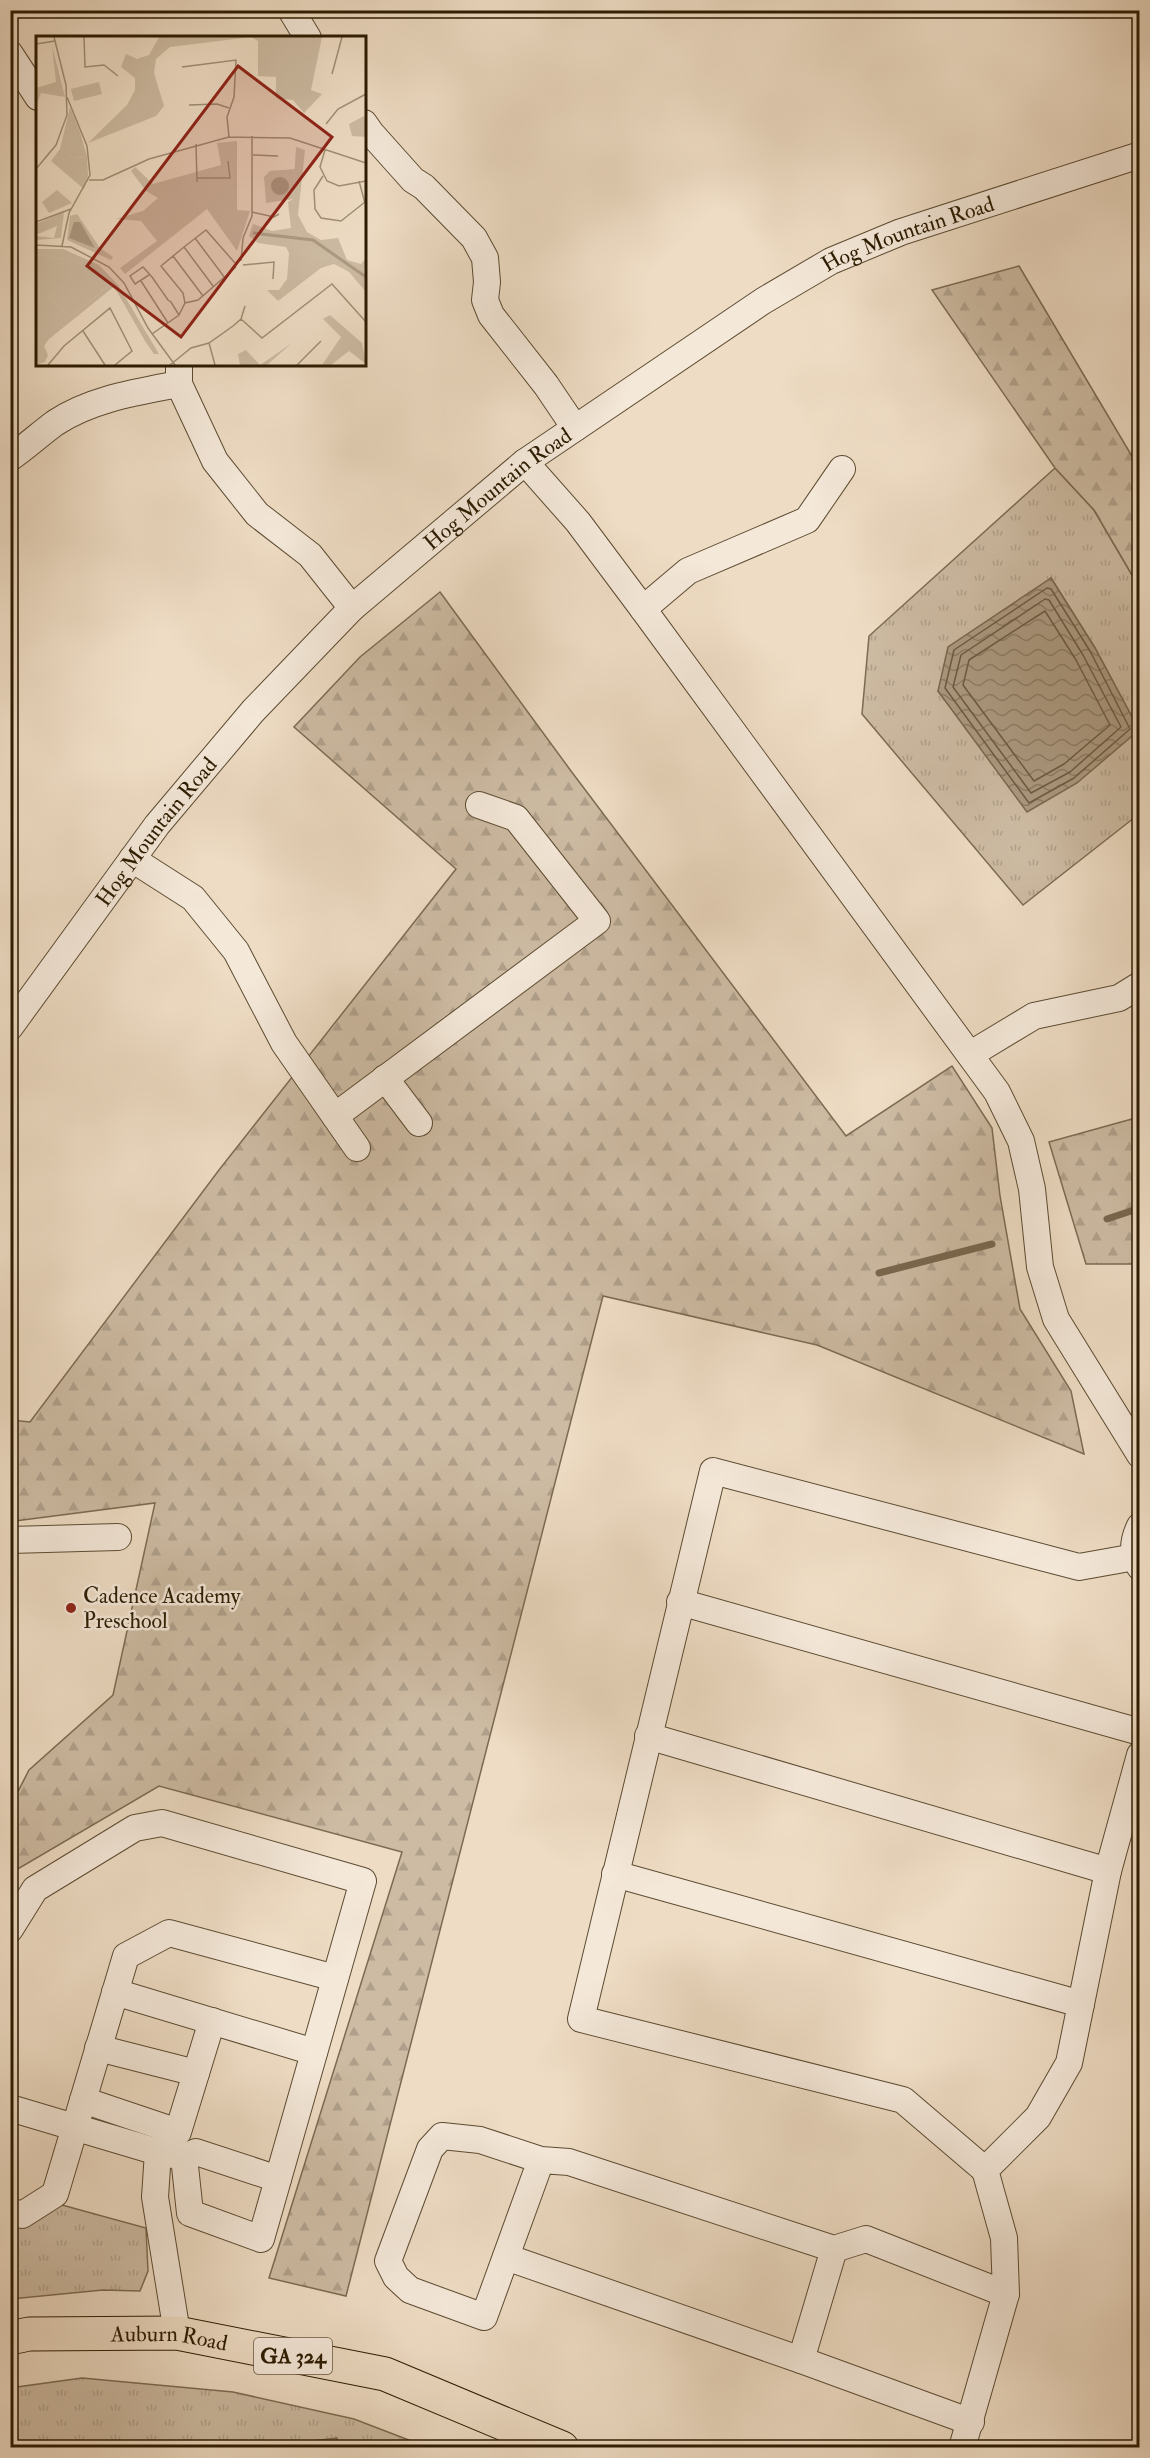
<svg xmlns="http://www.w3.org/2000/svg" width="1150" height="2458" font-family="'IM FELL Double Pica',serif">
<defs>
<pattern id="grass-tufts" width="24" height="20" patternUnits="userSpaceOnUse" patternTransform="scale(1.5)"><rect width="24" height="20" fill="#cdbba3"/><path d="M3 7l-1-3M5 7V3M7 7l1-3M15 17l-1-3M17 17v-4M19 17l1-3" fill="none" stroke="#b0a08b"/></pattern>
<pattern id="forest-firs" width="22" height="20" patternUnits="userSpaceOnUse" patternTransform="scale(1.5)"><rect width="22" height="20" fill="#cdbba3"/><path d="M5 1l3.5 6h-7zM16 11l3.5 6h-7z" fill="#b0a08b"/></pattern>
<pattern id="water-waves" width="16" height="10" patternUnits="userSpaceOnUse" patternTransform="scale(1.5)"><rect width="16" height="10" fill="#ac9a82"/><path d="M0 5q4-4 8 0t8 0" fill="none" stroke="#8c7d68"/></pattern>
</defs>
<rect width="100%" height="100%" fill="#eedcc4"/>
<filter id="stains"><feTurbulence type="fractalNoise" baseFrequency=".00333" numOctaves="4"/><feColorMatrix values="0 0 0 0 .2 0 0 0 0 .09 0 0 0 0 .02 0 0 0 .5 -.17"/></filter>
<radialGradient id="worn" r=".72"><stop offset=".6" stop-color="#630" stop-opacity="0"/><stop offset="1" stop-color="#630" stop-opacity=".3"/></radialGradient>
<g fill="url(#grass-tufts)" stroke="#7c6b52" stroke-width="1.5" fill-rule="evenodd">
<path d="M1055 468 1094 510 1139 587V814L1023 905 862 714 869 636ZM1051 578 1095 648 1139 730 978 743 938 691Z"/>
<path d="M62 2205 146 2228 148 2271 140 2291 103 2290 11 2299 10 2228Z"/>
<path d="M82 2378 233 2392 354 2419 427 2447H337V2439L295 2443 293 2448 11 2447 10 2388Z"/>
</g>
<g fill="url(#forest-firs)" stroke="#7c6b52" stroke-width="1.5">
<path d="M1019 266 1139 468V587L1094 510 1055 468 932 290Z"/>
<path d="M440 592 571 771 846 1136 952 1066 992 1128 1000 1196 1020 1309 1071 1391 1084 1454 817 1345 603 1296 346 2296 269 2278 402 1852 159 1786 11 1873V1805L29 1770 113 1695 155 1503 15 1521 11 1520V1420L30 1422 219 1170 456 869 294 727 360 657Z"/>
<path d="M1139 1117V1264H1086L1049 1142Z"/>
<path d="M337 2438V2447H293L294 2443Z"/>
</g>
<path fill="url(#water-waves)" stroke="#79674e" stroke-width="1.5" d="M1051 578 1095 648 1139 730 1077 783 1027 812 938 691 948 647Z"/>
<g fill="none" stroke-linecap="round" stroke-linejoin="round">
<g stroke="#6c5a42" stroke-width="1.5">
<path d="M1047 588 1051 589 1090 651 1130 729 1074 778 1029 803 945 688 954 650Z"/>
<path d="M1045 599 1049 600 1083 655 1121 727 1070 772 1031 793 953 687 961 655Z"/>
<path d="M1045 611 1076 660 1110 725 1064 764 1034 781 963 685 969 660Z"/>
</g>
<g stroke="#79674e" stroke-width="7">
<path d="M1107 1219 1140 1208"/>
<path d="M879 1273 992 1244"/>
</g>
<g stroke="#5c4b32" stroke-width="28">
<g id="minor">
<path d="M291 10 308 38"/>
<path d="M10 54 38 97"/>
<path d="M364 123 371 133 413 180 424 187 474 238 485 258 487 282 485 300 491 315 546 385 575 428"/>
<path d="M179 364V384L215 461 257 514 310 555 352 608"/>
<path d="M10 458C26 447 40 434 55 423 91 399 137 392 179 384"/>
<path d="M525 462 578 522 643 609 997 1092 1021 1141 1032 1189 1040 1267 1056 1319 1140 1455"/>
<path d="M643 609 688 571 807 520 842 469"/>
<path d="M132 859 193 898 236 951 284 1043 357 1148"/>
<path id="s1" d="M10 1027 157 825 253 711 352 608 525 462 763 301 831 261 901 232 1140 155"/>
<path d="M971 1054 1034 1016 1119 998 1140 985"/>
<path d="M385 1078 419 1123"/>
<path d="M335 1116 597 921 516 818 479 805"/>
<path d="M1140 1526C1133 1540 1131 1553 1140 1567"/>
<path d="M10 1540 118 1537"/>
<path d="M680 1602 1140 1732"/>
<path d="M648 1736 1108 1871"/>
<path d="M615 1874 1081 2004"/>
<path d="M10 1929 35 1889 135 1828 162 1823 363 1881 261 2239 190 2213 184 2157 158 2152 155 2197 177 2333"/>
<path d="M115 1992 314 2052"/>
<path d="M98 2048 196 2073"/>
<path d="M83 2100 178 2132 212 2021"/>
<path d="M10 2108 158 2152"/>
<path d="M184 2157 196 2152 278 2179"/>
<path d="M541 2160 484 2317 410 2290 396 2277 388 2261 430 2149 442 2136 480 2140 541 2160 569 2162 834 2249 866 2239 1006 2294"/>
<path d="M985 2170 903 2100 581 2019 713 1471 1079 1567 1135 1557"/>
<path d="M10 2211 22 2215 55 2194 126 1956 169 1933 335 1978"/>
<path d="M506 2257 801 2360 971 2422"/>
<path d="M801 2360 834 2249"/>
<path d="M962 2448 1006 2294 1004 2238 985 2170 1038 2117 1069 2063 1108 1871 1140 1755"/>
</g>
</g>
<g stroke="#2c1b01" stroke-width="35">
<g id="major">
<path id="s2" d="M10 2338 29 2334 177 2333 385 2374 562 2448"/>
</g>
</g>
<use href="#minor" stroke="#f4e8d9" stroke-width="26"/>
<use href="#major" stroke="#eedcc4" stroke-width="33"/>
</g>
<circle fill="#8f2418" stroke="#f4e8d9" stroke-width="2" cx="71" cy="1608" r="6"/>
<g text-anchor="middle" stroke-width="5" stroke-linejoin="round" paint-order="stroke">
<rect fill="#f4e8d9" stroke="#685842" stroke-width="1.5" x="254" y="2338" width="78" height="36" rx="4.5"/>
<g font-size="21" font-weight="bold" fill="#2c1b01">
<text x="293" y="2363">GA 324</text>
</g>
<g font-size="22" fill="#2c1b01" stroke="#f4e8d9">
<text dy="8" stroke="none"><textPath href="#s1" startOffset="1216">Hog Mountain Road</textPath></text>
<text dy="8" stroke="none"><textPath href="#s1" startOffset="730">Hog Mountain Road</textPath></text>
<text dy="8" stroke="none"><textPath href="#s1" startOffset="244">Hog Mountain Road</textPath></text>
<text dy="8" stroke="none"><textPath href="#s2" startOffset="160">Auburn Road</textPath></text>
</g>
<g font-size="22" fill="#2c1b01" stroke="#f4e8d9" text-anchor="start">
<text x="83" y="1603">Cadence Academy<tspan x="83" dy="25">Preschool</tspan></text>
</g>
</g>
<g transform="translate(36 36)">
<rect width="330" height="330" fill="#eedcc4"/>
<path d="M34 71 44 96 51 121 38 122 24 113ZM259 133 257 163 230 167 228 141 234 135ZM21 154 36 167 13 177 6 166ZM28 176 25 202 0 204V200L18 202 21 190 0 199V188ZM41 178 64 212 77 221 75 224 31 204 34 180ZM0 213H27L63 229 82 249 123 318H118L109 305 76 247 34 281 13 260 48 228 0 218Z" fill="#cdbba3"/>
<path d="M123 1H215L134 11 120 23 118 37 128 70 120 80 52 107 91 69 99 54V42L85 31 90 18 101 23 113 19ZM215 1H286L275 54 286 58 268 77 257 64 240 62V41L222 40V5ZM16 10 29 61 5 57 0 70V52L20 46ZM330 79V101L316 100 313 88ZM201 105V174L214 175 201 215 171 173 89 238 84 232 121 205 105 185 80 183 107 175 122 162 110 155 95 135 99 131 117 148 185 129 181 107ZM260 111 269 114 262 179 271 196 285 204 302 202 311 224 325 228 330 222V256L313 236 298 228 285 232 242 265 231 254H243L251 243 253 217 250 211 222 207 213 200 217 188 236 195 255 192 252 166 257 163ZM0 218 49 228 13 260 34 281 76 247 80 249 13 303 8 310 12 319 9 326 0 329ZM294 279 326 307 330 328 313 315 295 329H286L305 301 287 283ZM256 307 231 329H204L202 318 210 314 224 329Z" fill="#cdbba3"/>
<path d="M63 46 66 58 38 65 35 53ZM24 113 38 122 51 121 52 140 48 153 15 125Z" fill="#cdbba3"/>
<path d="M235 150a9 9 0 1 1 18 0a9 9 0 1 1-18 0ZM38 186H44L59 212 33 202Z" fill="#ac9a82"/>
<path fill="none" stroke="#ac9a82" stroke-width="3" d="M217 197 277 204 330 241"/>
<path fill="none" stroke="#a08f76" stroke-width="1.5" d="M48 1 49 31 68 29 82 40M0 8 19 5M146 31 200 24 198 61 191 81 193 101M296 38 306 1M153 69 181 68 193 72M290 88 302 73 330 58M160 108 161 146M289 114 284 131 291 145 303 150 330 145M217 119 242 120M0 133 20 109 31 79 30 49 18 1M287 140 278 154 279 173 285 182 305 185 329 166M161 142H194L192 125M53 144H67L113 123 193 101 254 102 330 127M323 145 329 167M216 176 238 181 243 178M0 186 35 173M159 202 189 242M0 209 35 211 73 231 88 247 112 292 139 329M26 210 33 177 54 139 51 110 31 61M148 211 177 250M137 220 167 260M205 225 207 202 216 180V100M207 229 238 226 237 243M113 239 99 248 94 240 107 231 116 241 132 264 135 266 143 279M105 245 132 287M149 267 147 257 125 230 148 211 170 194 199 227M205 283 226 302 296 248 330 286M47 295 69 329M116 298 143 279 149 267 162 264 200 231M173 307 179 329M12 329 28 310 74 272 96 315 79 329M134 329 155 312 173 307 197 290 205 283 209 270M261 329 285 305"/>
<path fill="#8f2418" fill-opacity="0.15" stroke="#8f2418" stroke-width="3" d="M202 30 296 101 145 301 51 230Z"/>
<rect width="330" height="330" fill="none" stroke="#2c1b01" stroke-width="3"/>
</g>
<rect width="1150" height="2458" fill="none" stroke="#eedcc4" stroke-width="36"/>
<rect x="12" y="12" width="1126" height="2434" fill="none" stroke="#2c1b01" stroke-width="3"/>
<rect x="18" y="18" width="1114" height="2422" fill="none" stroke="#2c1b01" stroke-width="1.5"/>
<rect width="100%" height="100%" filter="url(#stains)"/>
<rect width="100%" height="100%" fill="url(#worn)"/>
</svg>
